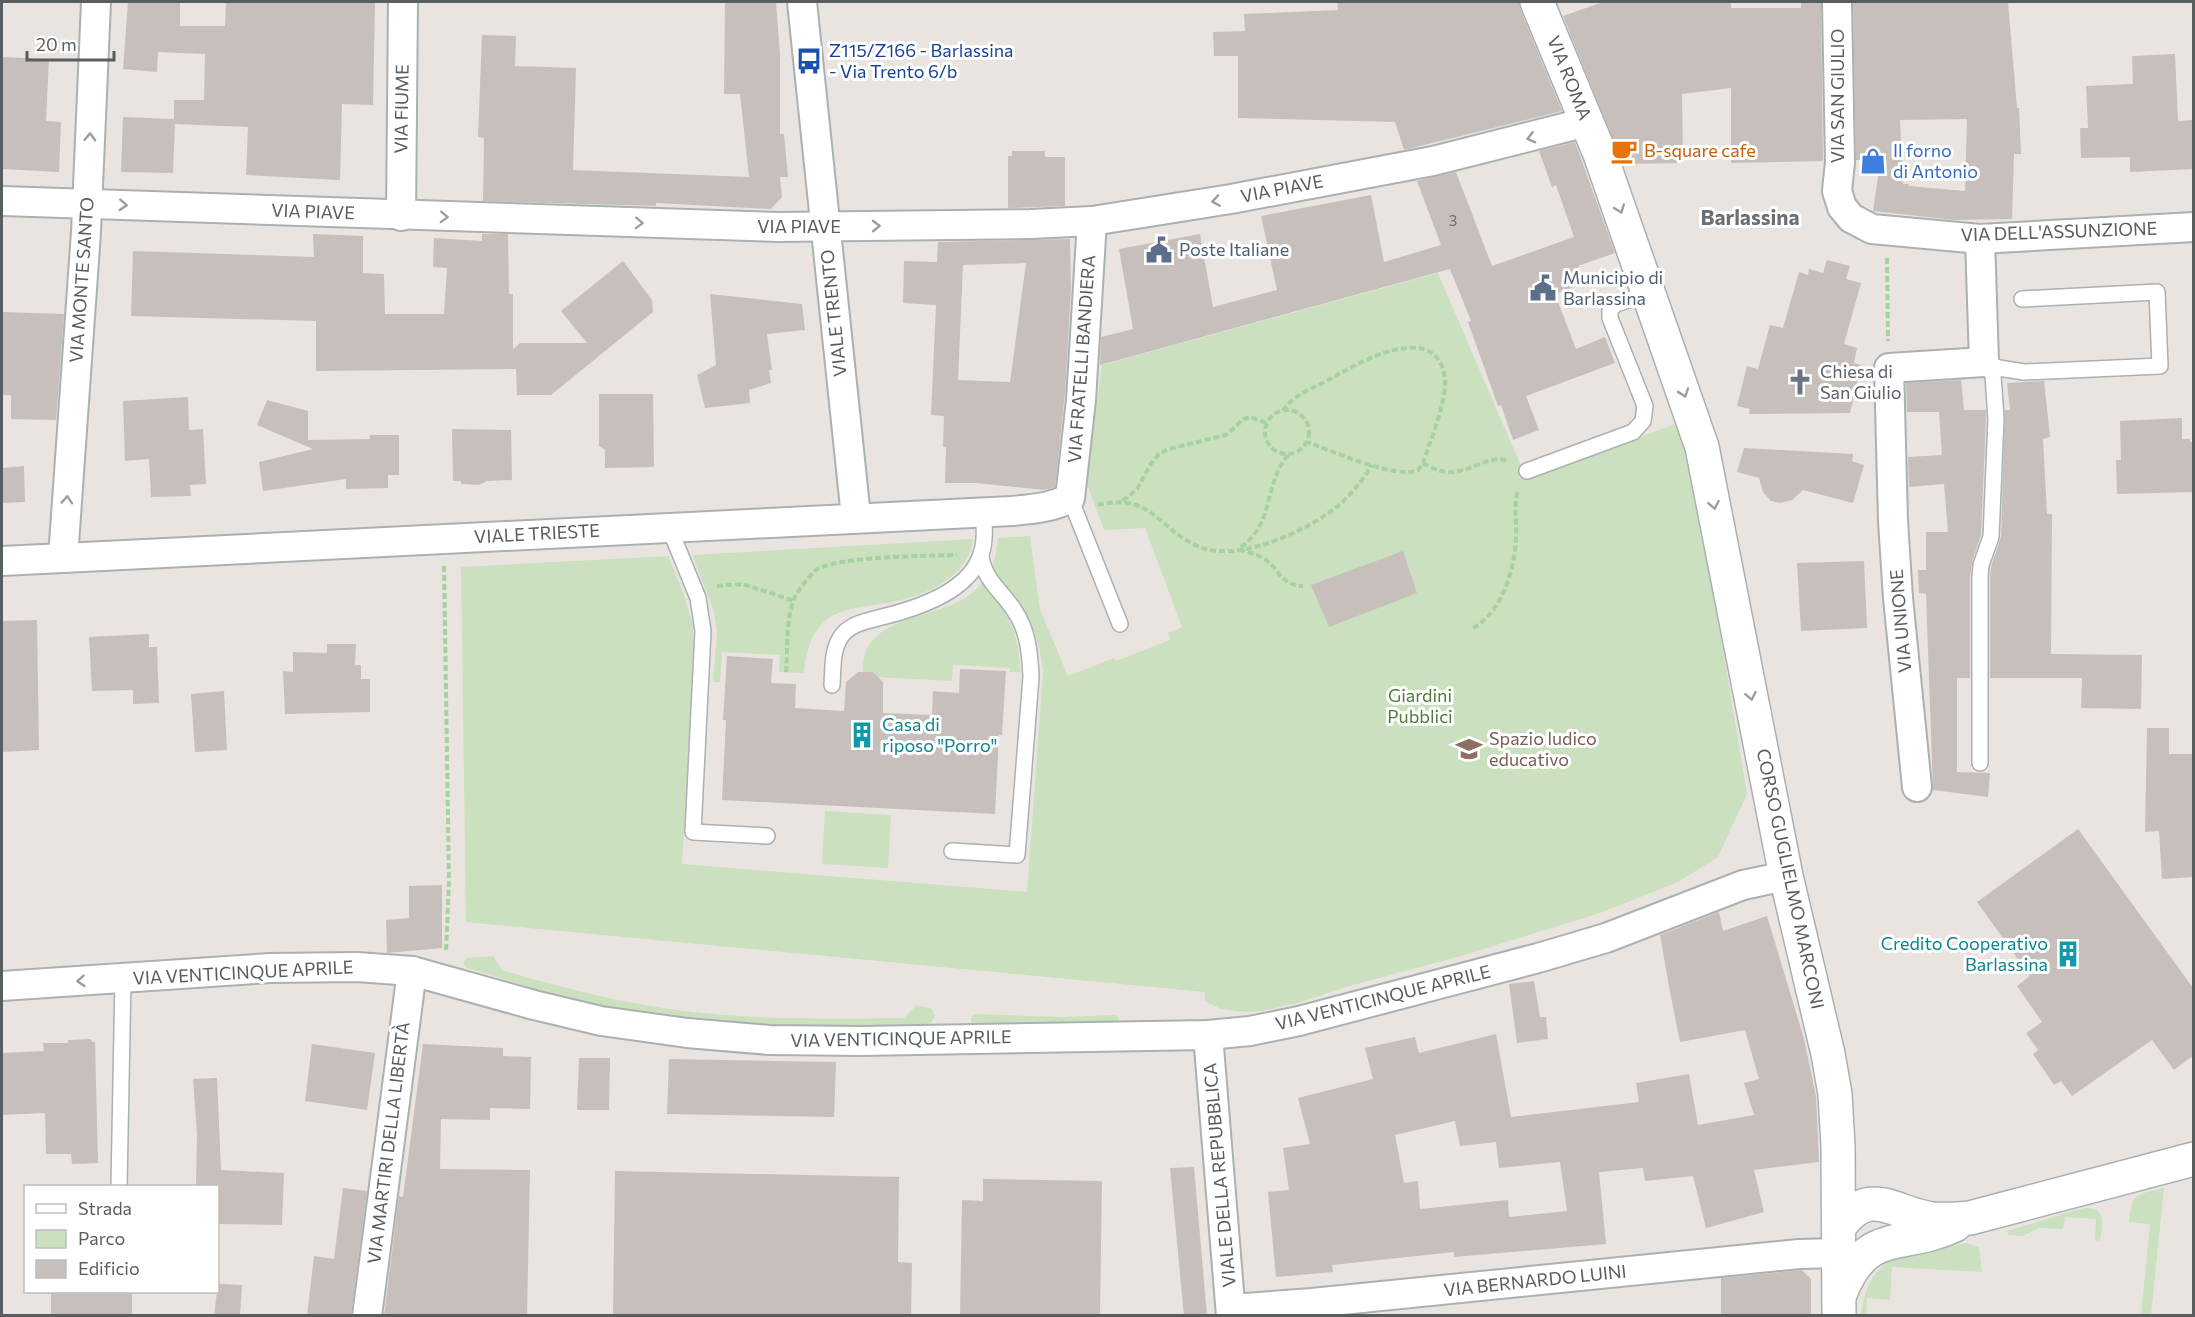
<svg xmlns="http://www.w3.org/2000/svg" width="2195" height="1317" font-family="Commissioner,sans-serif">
<rect width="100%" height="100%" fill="#eae4e0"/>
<g fill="#cae0be">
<path d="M1438 273 1527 480 1683 421 1690 450 1747 794 1718 857 1678 882 1600 913 1461 956 1346 987 1298 1003 1261 1011 1242 1012 1221 1009 1205 1001V992L466 922 461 567 668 556 682 589 693 625 694 659 682 864 1027 892 1043 672C1039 627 1021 602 991 570L995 558 998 538 1030 536 1040 610 1068 676 1114 658 1116 661 1170 640 1168 633 1182 627 1145 528 1104 530 1086 481 1102 365Z"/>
<path d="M973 539C969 579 921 597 887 603 876 605 865 606 855 608 818 615 807 639 804 673L779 672 780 655 722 652 720 682H713L717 634 714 611 692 555Z"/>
<path d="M982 583C1009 613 1019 631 1020 672H1010V668L953 665 952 681 875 677V673L863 672C863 664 863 656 867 649 885 611 955 619 982 583Z"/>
<path d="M825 811 891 815 888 868 822 864Z"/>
<path d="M493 956 502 970C559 987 617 1002 676 1010 751 1020 828 1019 904 1018L917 1005 932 1009 935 1016 931 1023 925 1025C814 1029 704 1026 594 1004 551 996 510 980 467 968L463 964 466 958Z"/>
<path d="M974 1014 1060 1017 1115 1015 1119 1018 1117 1022 974 1024 971 1022V1018Z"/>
<path d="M2164 1188 2151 1315H2141L2150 1224 2129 1222C2132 1191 2137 1195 2164 1188Z"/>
<path d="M2084 1208C2108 1208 2102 1224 2100 1241L2095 1240 2096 1219 2065 1217 2063 1229 2039 1228 2023 1236 2008 1235 2007 1231Z"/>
<path d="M1966 1243 1979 1247 1982 1272 1892 1267 1890 1300 1867 1298 1866 1315 1861 1316C1868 1247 1914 1255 1966 1243Z"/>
</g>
<g fill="#c6bfbc" fill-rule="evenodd">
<path d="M128 2H180V26H225L226 2H375L373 105 342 104 340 180 246 175 248 127 175 124 173 173 121 172 123 117 174 119V100H204L205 54 158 52 157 72 123 69Z"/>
<path d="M725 2 776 3 780 54V134H784L788 177H780L782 197 771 209 656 203V206L483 201 484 138 478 137 482 35 516 36 515 66 576 68 573 170 749 177 740 94H724Z"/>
<path d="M1337 2H1519L1520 9 1562 111 1404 150 1395 122 1238 118V56H1214L1213 32 1245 31 1244 14 1338 10Z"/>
<path d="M1603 2H1731V8H1801V2H1821L1823 161 1731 163V88L1682 94 1683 163 1623 164 1563 16Z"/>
<path d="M1853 2H2008L2017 108H2019L2021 154H2014L2012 219 1954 220 1873 211 1879 170 1871 171V160H1856ZM1967 119 1965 191 1908 186 1909 184H1903L1900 120Z"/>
<path d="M2175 54 2178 121 2193 120V169L2130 172V157L2081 158 2080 128H2088L2086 86 2133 84 2132 56Z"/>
<path d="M2 57 49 59 46 121 61 122 59 172 2 169Z"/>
<path d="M1575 142 1615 253 1578 266 1584 283 1555 294 1576 349 1605 337 1615 363 1526 396 1539 430 1513 440 1501 405 1498 406 1468 322 1471 321 1450 269 1100 365 1101 337 1133 329 1119 249 1200 234 1213 307 1277 290 1261 216 1371 195 1384 262 1441 245 1417 181 1456 172 1492 266 1574 237 1556 185 1552 187 1539 151Z"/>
<path d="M1012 151H1045V157H1065V206L1008 208V156H1012Z"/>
<path d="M313 234 363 236V273L384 274 385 314H444L447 268 433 267 434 238 482 241V234H508L509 294H513V349L520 343H587L561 311 623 261 652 300 653 312 551 395H517L516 369 316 371V321L131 316 133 251 314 257Z"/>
<path d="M1070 239 1071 288 1065 393 1055 487 1044 490 976 483H945L946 447H943L944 416 931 415 936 305 903 303 904 261 937 262 938 242ZM1026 263 1010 382 958 380 963 265Z"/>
<path d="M1827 260 1850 266 1846 279 1861 283 1844 344 1857 348 1854 363 1861 365 1850 413 1749 414 1750 409 1737 406 1747 366 1758 369 1770 325 1783 328 1799 272 1808 275 1809 269 1823 273Z"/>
<path d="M710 294 802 304 805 330 767 334 772 370H769L771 383 749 390 750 403 705 408 697 375 716 365Z"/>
<path d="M2 312 64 314 56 420 11 419V395H2Z"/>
<path d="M1961 380 1964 410H1986V419L1981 535 1972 562 1970 576V678H1957V772L1990 773 1988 797 1933 790 1926 594 1919 593 1918 570H1926V532H1948L1944 484 1909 487 1908 457 1942 455 1939 412H1907L1906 383Z"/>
<path d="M2044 381 2050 437 2043 439 2047 514H2052L2051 654 2142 655 2141 709 2081 708 2082 678H1990V577L1991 567 2001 537 2005 410H2010L2007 383Z"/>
<path d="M599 394H653L654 467 605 468V450L599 446Z"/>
<path d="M188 397 189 430 203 429 206 484 190 485 191 496 151 497 149 459 125 461 123 401Z"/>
<path d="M267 400 308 411V440L370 439V435H399V475H388V488L346 489V479L263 491 259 462 313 449 257 425Z"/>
<path d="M2182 418V439H2190V442H2193V492L2117 494 2116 460H2121L2120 421Z"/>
<path d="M452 429 511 430 512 480 487 481 479 485 461 484V481H453Z"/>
<path d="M1744 448 1853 454 1852 461 1864 465 1853 503 1803 490 1792 500 1780 503 1771 501 1763 492 1759 478 1737 472Z"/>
<path d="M24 466 25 502 2 503V468Z"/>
<path d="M1403 551 1417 593 1329 627 1311 585Z"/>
<path d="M1864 561 1867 628 1801 631 1797 563Z"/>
<path d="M37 620 39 750 2 752V621Z"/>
<path d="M149 634V647H157L159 703 133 704V690L92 691 89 637Z"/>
<path d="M327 644H356L355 665H361V679H370V712L285 714 283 671 293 672V652L327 653Z"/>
<path d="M727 656 773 659 771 683 796 684 795 708 844 711 846 682 858 672H873L883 682V713L932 715 933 691 959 693 960 669 1006 671 1002 735H999L995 814 722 800 726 720H723Z"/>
<path d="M224 691 227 750 195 752 191 694Z"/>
<path d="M2147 728H2169V754H2193V877L2162 879 2159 831 2145 832Z"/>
<path d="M2078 829 2193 988V1056L2174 1070 2152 1040 2072 1096 2061 1081 2054 1085 2033 1054 2038 1050 2026 1033 2042 1022 2017 986 2030 976 1977 902Z"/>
<path d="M442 885V948L387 953 386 920 409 918V886Z"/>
<path d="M1719 912 1723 931 1767 916 1804 1039 1816 1096 1819 1162 1754 1170 1764 1212 1706 1228 1693 1176 1645 1181 1643 1168 1599 1172 1606 1244 1454 1257V1252L1332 1265 1333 1272 1276 1277 1268 1192 1289 1190 1283 1148 1310 1144 1298 1098 1373 1079 1365 1048 1415 1037 1419 1053 1496 1034 1511 1117 1639 1102 1636 1083 1689 1074 1698 1125 1754 1115 1744 1083 1759 1079 1745 1030 1680 1042 1670 992 1660 935ZM1455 1121 1460 1146 1496 1142 1499 1168 1560 1162 1567 1211 1509 1217 1508 1200 1420 1209 1418 1181 1404 1183 1395 1135Z"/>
<path d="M1534 981 1540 1017H1546L1548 1039 1517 1043 1509 984Z"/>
<path d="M91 1039 92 1042H95L98 1163 72 1164 71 1154H46L45 1113 2 1115V1053L44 1051 43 1043H68V1040Z"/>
<path d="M312 1044 375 1053 367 1110 305 1101Z"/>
<path d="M423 1044 503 1048V1056L531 1057 530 1109 490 1108V1120L441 1119 440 1169 530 1170 527 1316H384L399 1196 403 1197Z"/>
<path d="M579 1058H610L609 1110H577Z"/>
<path d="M669 1059 836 1062 834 1117 667 1114Z"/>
<path d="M217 1078 221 1170 284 1173 282 1225 218 1224V1186H196L197 1134 193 1079Z"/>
<path d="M1194 1167 1207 1316H1184L1170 1168Z"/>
<path d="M615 1171 899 1177 898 1262 912 1263 911 1316H613Z"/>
<path d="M983 1179 1102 1181 1100 1316H960L962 1200 983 1201Z"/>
<path d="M343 1188 367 1191 351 1316H307L314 1256 334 1259Z"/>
<path d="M1802 1270 1811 1279V1316H1721V1278Z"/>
<path d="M218 1284 242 1285 240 1316H214Z"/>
<rect x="51" y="1292" width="81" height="24"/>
</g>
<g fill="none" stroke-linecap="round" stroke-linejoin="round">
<g stroke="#abb0b1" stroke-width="18">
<g id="lane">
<path d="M1527 471 1633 432 1643 421 1645 406 1610 318V310L1616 304 1650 293"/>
<path d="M1070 498 1120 624"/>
<path d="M669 527 698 598 703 631 693 832 767 836"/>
<path d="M832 685C833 670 832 653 839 640 847 624 866 621 882 617 915 609 967 592 980 557 986 543 984 527 984 512"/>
<path d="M1980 763V577L1981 565 1991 537 1996 419 1993 375 1984 362 1999 368 2024 372 2160 366 2157 292 2022 299"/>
<path d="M952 851 1017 855 1031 677C1030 653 1028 630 1014 610 1002 591 984 580 981 556"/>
<path d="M119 1186 123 978"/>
</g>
</g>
<g stroke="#abb0b1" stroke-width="32">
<g id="street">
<path d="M802 2 856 517"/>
<path d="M1837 2 1840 162 1837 191 1842 207 1851 218 1872 229 1980 239 2194 227"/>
<path d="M2 201 778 227 1031 224 1092 221 1231 199 1433 161 1587 122"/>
<path d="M401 216 403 2"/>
<path d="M63 558 86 232 96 2"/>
<path d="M2 561 1012 511C1033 509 1051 508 1070 498L1081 400 1092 221"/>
<path d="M1917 787 1898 598 1893 521 1889 368 1984 362 1980 239"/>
<path d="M2 986 270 968 357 967 412 971 534 1005 601 1021 687 1033 769 1040 861 1041 1208 1035 1250 1031 1299 1021 1538 958 1606 938 1743 885 1786 876"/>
<path d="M1208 1035 1231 1316"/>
<path d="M1231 1309 1312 1303 1799 1254 1839 1253"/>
<path d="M367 1316 412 971"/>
</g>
</g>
<g stroke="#aab0b2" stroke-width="36">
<g id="secondary">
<path d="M1537 2 1600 154 1702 447 1786 876 1828 1054 1835 1094 1838 1146 1839 1316"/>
<path d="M1839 1227C1870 1184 1892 1213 1932 1219 1945 1220 1957 1219 1970 1218L2194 1159"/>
<path d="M1840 1294C1866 1226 1903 1250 1955 1225"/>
</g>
</g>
<g stroke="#a6d1a2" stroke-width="4" stroke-dasharray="6 3" stroke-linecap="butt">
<path d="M1887 258 1888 341"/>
<circle cx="1287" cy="432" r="22"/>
<path d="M1283 411C1293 394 1315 388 1332 378 1359 362 1438 318 1445 379 1447 400 1430 442 1423 463L1418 470C1396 480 1330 450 1307 442"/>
<path d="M1423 463C1430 467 1438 471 1446 472 1467 475 1487 454 1508 461"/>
<path d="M1123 501 1137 489 1152 462 1159 454 1169 449 1226 435 1244 419 1250 417 1267 423"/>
<path d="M1098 505C1154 492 1157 530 1200 547 1238 563 1311 530 1340 504 1353 493 1363 479 1372 465"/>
<path d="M1241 547C1275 523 1264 481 1289 454"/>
<path d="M1239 550C1248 552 1258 554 1266 560 1281 571 1280 585 1303 586"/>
<path d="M444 566 449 882 446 951"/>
<path d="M717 586 743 584 794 601"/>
<path d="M1473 628C1502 612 1515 569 1516 537 1517 520 1513 509 1518 490"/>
<path d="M786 672C788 648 785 617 796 595 801 587 809 576 816 570 837 556 928 556 957 555"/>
</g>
<use href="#lane" stroke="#fff" stroke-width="15"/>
<use href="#street" stroke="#fff" stroke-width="28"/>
<use href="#secondary" stroke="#fff" stroke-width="33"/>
</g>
<defs><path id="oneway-chevron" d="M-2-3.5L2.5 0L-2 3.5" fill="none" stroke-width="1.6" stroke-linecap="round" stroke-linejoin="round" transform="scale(1.5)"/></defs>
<g stroke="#9b9e9f">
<use href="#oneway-chevron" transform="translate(90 137) rotate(-88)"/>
<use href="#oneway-chevron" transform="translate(1531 138) rotate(166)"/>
<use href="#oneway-chevron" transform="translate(1216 201) rotate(171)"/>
<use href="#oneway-chevron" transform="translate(123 205) rotate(3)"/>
<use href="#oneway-chevron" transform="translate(1620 209) rotate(70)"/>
<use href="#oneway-chevron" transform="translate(444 217) rotate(2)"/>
<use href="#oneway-chevron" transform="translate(639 223) rotate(2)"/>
<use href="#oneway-chevron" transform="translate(876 226) rotate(-1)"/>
<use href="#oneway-chevron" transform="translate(1684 393) rotate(71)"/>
<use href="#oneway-chevron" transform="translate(67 500) rotate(-86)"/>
<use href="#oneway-chevron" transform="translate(1714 505) rotate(79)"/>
<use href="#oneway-chevron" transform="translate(1751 696) rotate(79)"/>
<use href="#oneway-chevron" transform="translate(81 981) rotate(176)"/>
</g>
<defs>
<g id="bus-bare" transform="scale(2.07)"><path d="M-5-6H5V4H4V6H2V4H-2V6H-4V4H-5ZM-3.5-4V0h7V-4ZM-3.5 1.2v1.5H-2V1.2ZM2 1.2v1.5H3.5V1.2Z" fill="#1a4fb4" stroke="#fff" stroke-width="2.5" paint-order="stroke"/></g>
<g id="cafe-bare" transform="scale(2.07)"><path d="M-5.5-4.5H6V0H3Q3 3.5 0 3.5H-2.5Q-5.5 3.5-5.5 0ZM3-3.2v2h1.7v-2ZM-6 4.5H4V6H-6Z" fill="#e8710a" stroke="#fff" stroke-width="2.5" paint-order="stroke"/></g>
<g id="shop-bare" transform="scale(2.07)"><path d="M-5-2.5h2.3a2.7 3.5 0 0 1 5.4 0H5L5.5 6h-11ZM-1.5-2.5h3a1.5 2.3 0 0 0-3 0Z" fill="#3f7fe0" stroke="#fff" stroke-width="2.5" paint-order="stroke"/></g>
<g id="civic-bare" transform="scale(2.07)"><path d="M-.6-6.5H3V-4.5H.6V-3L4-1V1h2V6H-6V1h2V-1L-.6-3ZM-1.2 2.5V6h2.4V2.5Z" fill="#5c6f8a" stroke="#fff" stroke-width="2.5" paint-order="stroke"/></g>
<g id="church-bare" transform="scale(2.07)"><path d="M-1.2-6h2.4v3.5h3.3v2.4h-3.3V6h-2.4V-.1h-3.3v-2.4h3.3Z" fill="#6b7280" stroke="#fff" stroke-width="2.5" paint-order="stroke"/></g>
<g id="building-bare" transform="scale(2.07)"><path d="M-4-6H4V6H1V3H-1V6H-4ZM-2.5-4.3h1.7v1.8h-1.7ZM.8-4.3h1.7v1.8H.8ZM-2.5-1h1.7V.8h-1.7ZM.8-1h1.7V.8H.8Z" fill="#0f9aa8" stroke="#fff" stroke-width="2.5" paint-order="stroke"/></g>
<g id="school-bare" transform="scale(2.07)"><path d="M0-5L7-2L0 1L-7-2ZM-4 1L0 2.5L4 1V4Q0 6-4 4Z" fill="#8d6e63" stroke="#fff" stroke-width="2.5" paint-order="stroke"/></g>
</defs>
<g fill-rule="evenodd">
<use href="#bus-bare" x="809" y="61"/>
<use href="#cafe-bare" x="1624" y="151"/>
<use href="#shop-bare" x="1873" y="161"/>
<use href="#civic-bare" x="1159" y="250"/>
<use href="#civic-bare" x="1543" y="288"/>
<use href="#church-bare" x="1800" y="382"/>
<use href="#building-bare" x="862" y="735"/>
<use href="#school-bare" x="1469" y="749"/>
<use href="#building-bare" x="2068" y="954"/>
</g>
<g text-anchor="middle" stroke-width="6" stroke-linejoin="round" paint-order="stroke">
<g font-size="15" fill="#747676">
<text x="1453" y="226">3</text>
</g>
<g font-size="18" fill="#164399" stroke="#fff" text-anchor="start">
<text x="829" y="57">Z115/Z166 - Barlassina<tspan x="829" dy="21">- Via Trento 6/b</tspan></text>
</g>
<g font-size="18" fill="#585e5f" stroke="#fff">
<text transform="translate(1569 78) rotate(68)" y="6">VIA ROMA</text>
<text transform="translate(1838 96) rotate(-90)" y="6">VIA SAN GIULIO</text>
<text transform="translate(402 109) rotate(-89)" y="6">VIA FIUME</text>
<text transform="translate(1282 189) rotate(-11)" y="6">VIA PIAVE</text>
<text transform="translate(313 212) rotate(2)" y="6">VIA PIAVE</text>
<text x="799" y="233">VIA PIAVE</text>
<text transform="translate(2059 232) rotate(-2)" y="6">VIA DELL'ASSUNZIONE</text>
<text transform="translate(82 280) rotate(-86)" y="6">VIA MONTE SANTO</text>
<text transform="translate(834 313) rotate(-96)" y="6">VIALE TRENTO</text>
<text transform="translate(1082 359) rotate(-86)" y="6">VIA FRATELLI BANDIERA</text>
<text transform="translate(537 534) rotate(-3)" y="6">VIALE TRIESTE</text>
<text transform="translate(1901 621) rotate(-95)" y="6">VIA UNIONE</text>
<text transform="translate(1790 879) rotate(78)" y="6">CORSO GUGLIELMO MARCONI</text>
<text transform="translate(243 973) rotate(-3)" y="6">VIA VENTICINQUE APRILE</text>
<text transform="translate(1383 998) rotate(-14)" y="6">VIA VENTICINQUE APRILE</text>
<text transform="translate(901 1039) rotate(-1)" y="6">VIA VENTICINQUE APRILE</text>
<text transform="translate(389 1143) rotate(-83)" y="6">VIA MARTIRI DELLA LIBERTÀ</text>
<text transform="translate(1220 1175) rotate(-95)" y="6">VIALE DELLA REPUBBLICA</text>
<text transform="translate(1535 1281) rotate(-6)" y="6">VIA BERNARDO LUINI</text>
</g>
<g font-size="18" fill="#c56008" stroke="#fff" text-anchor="start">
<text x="1644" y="157">B-square cafe</text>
</g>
<g font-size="18" fill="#366cbe" stroke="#fff" text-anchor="start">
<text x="1893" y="157">Il forno<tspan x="1893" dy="21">di Antonio</tspan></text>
</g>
<g font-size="18" fill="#4e5e75" stroke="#fff" text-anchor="start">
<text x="1179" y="256">Poste Italiane</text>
<text x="1563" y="284">Municipio di<tspan x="1563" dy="21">Barlassina</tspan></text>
</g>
<g font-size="18" fill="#5b616d" stroke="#fff" text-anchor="start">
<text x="1820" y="378">Chiesa di<tspan x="1820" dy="21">San Giulio</tspan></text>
</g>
<g font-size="18" fill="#4e7c3b" stroke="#fff">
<text x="1420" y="702">Giardini<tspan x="1420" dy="21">Pubblici</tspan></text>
</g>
<g font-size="18" fill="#0d838f" stroke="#fff" text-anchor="start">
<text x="882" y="731">Casa di<tspan x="882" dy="21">riposo "Porro"</tspan></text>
<text x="2048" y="950" text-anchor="end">Credito Cooperativo<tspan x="2048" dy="21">Barlassina</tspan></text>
</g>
<g font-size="18" fill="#785e54" stroke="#fff" text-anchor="start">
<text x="1489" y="745">Spazio ludico<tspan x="1489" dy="21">educativo</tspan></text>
</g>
<g font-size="21" font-weight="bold" fill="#6a7071" stroke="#fff">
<text x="1750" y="225">Barlassina</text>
</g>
</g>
<rect width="2195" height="1317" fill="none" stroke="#585e5f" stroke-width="6"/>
<rect x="24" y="1185" width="195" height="108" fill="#ffffff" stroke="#bcbfbf" stroke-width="1.5"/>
<rect x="36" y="1204" width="30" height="9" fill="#ffffff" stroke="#bcbfbf" stroke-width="1.5"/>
<text x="78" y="1215" font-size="18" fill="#585e5f">Strada</text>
<rect x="36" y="1230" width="30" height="18" fill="#cae0be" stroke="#bcbfbf" stroke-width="1.5"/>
<text x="78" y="1245" font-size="18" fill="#585e5f">Parco</text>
<rect x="36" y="1260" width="30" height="18" fill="#c6bfbc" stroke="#bcbfbf" stroke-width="1.5"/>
<text x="78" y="1275" font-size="18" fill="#585e5f">Edificio</text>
<path d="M27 51v9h87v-9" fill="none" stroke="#585e5f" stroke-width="3"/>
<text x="36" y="51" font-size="18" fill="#585e5f" stroke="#ffffff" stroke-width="4.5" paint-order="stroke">20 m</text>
</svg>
